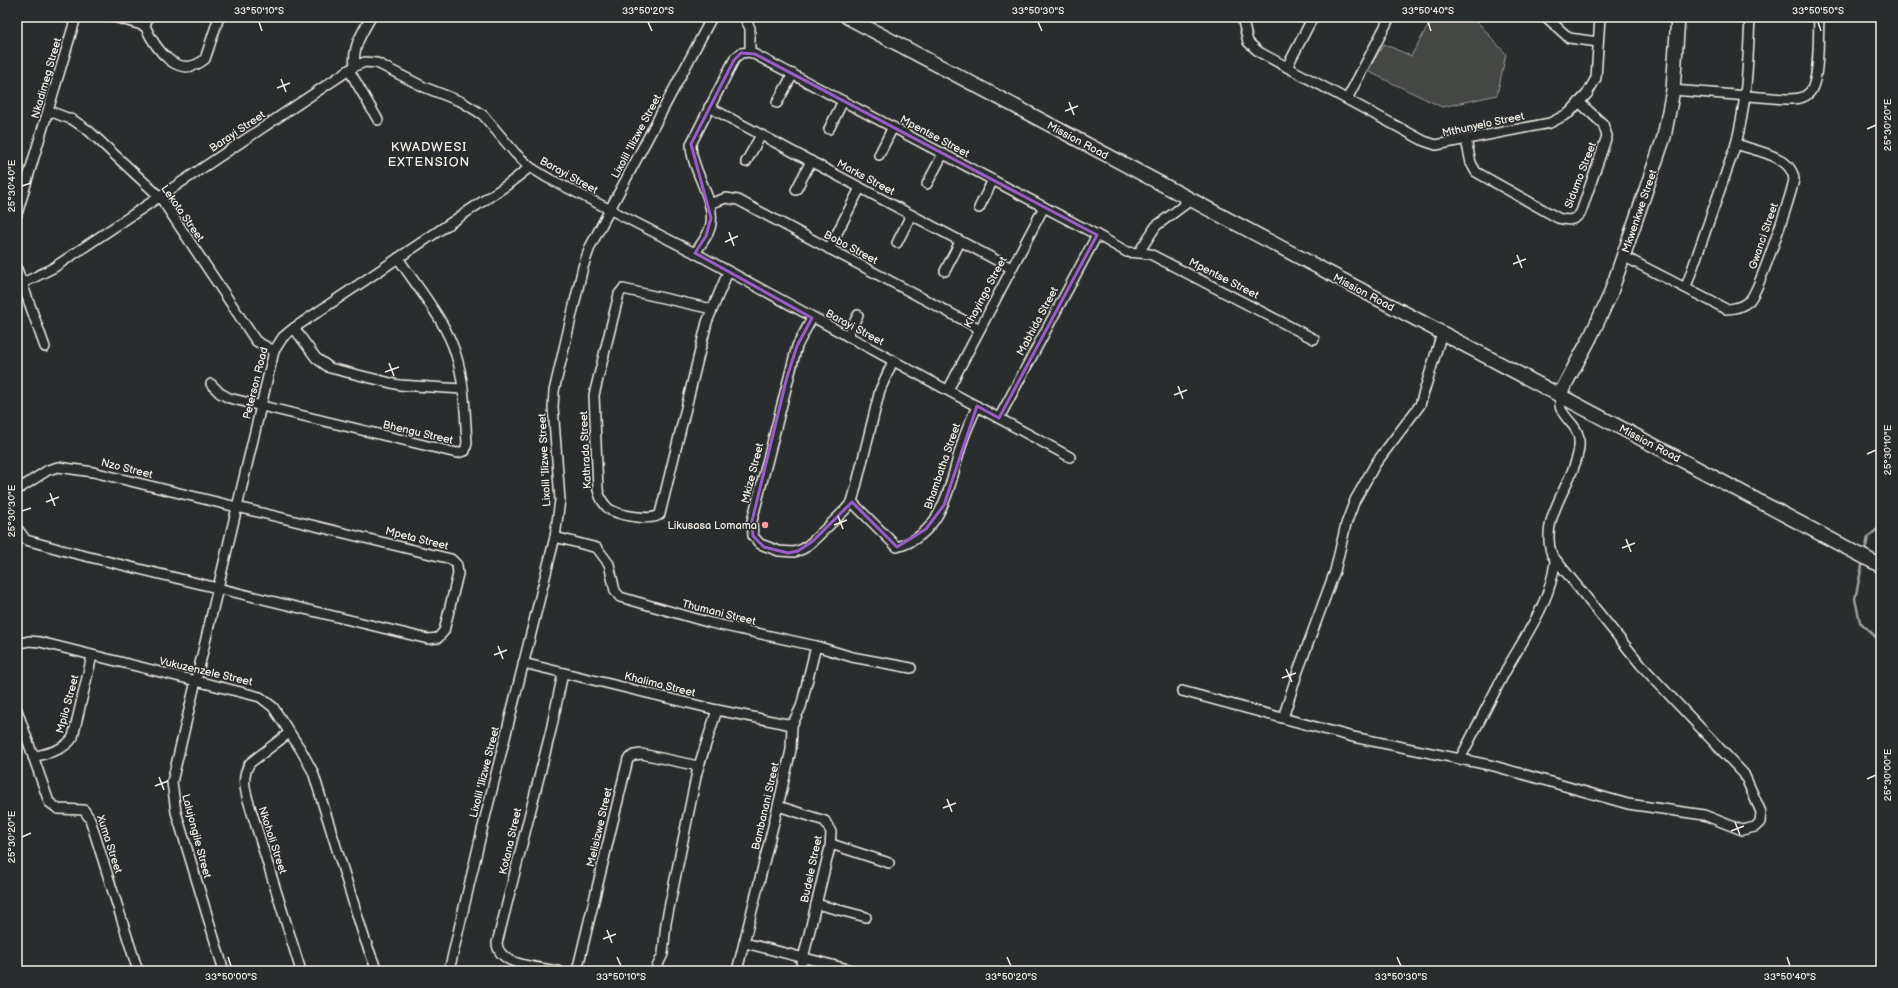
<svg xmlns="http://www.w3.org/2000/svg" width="1898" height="988" font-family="'Balsamiq Sans',sans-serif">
<rect width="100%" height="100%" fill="#2a2d2e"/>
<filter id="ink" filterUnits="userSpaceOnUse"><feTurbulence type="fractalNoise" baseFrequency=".025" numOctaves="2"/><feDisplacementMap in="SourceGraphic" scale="8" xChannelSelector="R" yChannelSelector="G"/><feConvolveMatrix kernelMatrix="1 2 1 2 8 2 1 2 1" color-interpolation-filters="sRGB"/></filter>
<g filter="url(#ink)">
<path fill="#444645" stroke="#9c9c96" d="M1446 17H1473L1506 54 1497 95 1442 107 1367 71 1384 44 1411 56 1428 26Z"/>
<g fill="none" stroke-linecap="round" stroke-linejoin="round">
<g stroke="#9f9f9a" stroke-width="2.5">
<path d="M1865 552 1868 537 1881 526"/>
<path d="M1863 561 1855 599 1860 622 1881 642"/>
</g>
<g stroke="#f4f1e8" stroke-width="12">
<g id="street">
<path d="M114 17 145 26"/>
<path d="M148 17 145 26C155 48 178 82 205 59L219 17"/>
<path d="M744 17 750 28V52"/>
<path d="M1242 17 1248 42 1259 52 1424 141 1436 145 1550 123 1569 113 1587 94 1596 78 1600 17"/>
<path d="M1546 17 1569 38 1598 42"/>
<path d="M355 66C352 47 362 33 371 17"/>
<path d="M1287 67 1313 17"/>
<path d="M349 70 378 120"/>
<path d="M1673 90 1786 99C1795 99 1804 99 1810 92 1820 80 1818 34 1819 17"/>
<path d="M1347 99 1390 17"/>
<path d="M777 103 793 74"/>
<path d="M709 107 1011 268"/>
<path d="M49 111 73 120 89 131 160 197 256 341 274 351"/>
<path d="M829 129 843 101"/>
<path d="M1466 140 1471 163 1476 172 1558 218C1568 221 1575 221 1581 212L1607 136 1603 124 1579 102"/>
<path d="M879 155 893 127"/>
<path d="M746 162 761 135"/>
<path d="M927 184 943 154"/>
<path d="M796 190 811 161"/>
<path d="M709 204 726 198 738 200 980 329"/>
<path d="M979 208 993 180"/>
<path d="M17 214 76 17"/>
<path d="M897 243 911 215"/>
<path d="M829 249 860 188"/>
<path d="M1139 252 1156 226 1191 200"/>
<path d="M695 253C701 244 710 234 711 223 715 198 691 170 691 144L735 58 741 53 750 52 1097 235 1127 252 1150 254 1314 339"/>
<path d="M1623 256 1726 309C1734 309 1742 307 1749 301 1759 292 1791 196 1794 179 1791 155 1755 151 1736 144"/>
<path d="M17 269 45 347"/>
<path d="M945 271 960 242"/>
<path d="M23 283 53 268 355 66 365 62 377 63 424 87 462 102 483 115 515 153 530 167 546 177 695 253 1070 457"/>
<path d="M1686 287 1736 144C1747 102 1748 60 1750 17"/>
<path d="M712 309 623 289 619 294 594 395 598 490C600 498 603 504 609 509 618 515 653 522 660 514L707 322 728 272"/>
<path d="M812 318 797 346 752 521 753 536 760 544 779 551 794 552 803 549 813 541 845 510 852 502 855 491 880 390 893 361"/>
<path d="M294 328 316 358 330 368 399 385 462 389"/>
<path d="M847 336 858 315"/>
<path d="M211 384 220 393 229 398 457 453 465 451 467 443C465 414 465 383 456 355 446 321 417 287 398 258"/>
<path d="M948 390 1044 207"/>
<path d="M999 418 1097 235"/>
<path d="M17 490 48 470 58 467 93 472 451 559 457 565 458 574 444 631 438 638 428 639 73 553 26 540 17 528"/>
<path d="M852 502 897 547C947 533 950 478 964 437 968 426 973 416 977 406"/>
<path d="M555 537 597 548 609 564 615 591 620 597 711 623 816 646 852 657 911 668"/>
<path d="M17 644 29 641 40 642 260 697 273 707 301 750 313 772 364 937 377 971"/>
<path d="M523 663 717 710 792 725"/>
<path d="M1182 691 1353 737 1494 766 1628 804 1704 815 1742 830 1755 827 1760 822 1761 812 1744 774 1641 665 1552 555C1538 517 1575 483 1579 447 1581 426 1568 424 1561 409 1559 405 1560 399 1560 394"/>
<path d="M17 710 49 802 58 809 84 810 90 819 138 971"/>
<path d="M1283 718 1298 671 1335 571 1346 524 1355 500 1376 463 1420 405 1442 333"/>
<path d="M289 733 250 763C242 775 244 786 248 800L301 971"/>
<path d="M33 757C47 753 64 751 73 737L92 656"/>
<path d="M1460 759C1475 730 1490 701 1505 672 1525 636 1551 602 1555 561"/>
<path d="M778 806 825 821 831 832 830 847 800 971"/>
<path d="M831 844 889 863"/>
<path d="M816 904 866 917"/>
<path d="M745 943 856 971"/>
<path d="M224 971 176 812 172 782 274 351 283 337 294 328 507 185 530 167"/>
<path d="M449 971 484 822 555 537 560 500 553 407 554 391 583 267 590 247 712 17"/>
<path d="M558 971C539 967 498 966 497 943L551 730 563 673"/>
<path d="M577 971 628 759 634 755 642 754 698 766"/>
<path d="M655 971 663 954 666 923 697 772 717 710"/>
<path d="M737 971 778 806 791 750 792 725 801 707 816 646"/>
</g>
</g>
<g stroke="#f4f1e8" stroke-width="16">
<g id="secondary">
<path d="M847 17 1881 566"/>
<path d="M1560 394 1590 338 1610 295 1664 137 1673 90 1678 17"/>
</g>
</g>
<use href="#street" stroke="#2a2d2e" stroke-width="9"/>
<use href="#secondary" stroke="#2a2d2e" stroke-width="13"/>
</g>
</g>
<path fill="none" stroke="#995dc9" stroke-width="3" stroke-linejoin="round" d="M741 53 755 54 1097 235 999 418 977 406 944 505 926 529 897 547 852 502 813 541 798 551 788 553 764 547 753 536 752 521 787 377 797 346 812 318 695 253 706 236 711 218 691 144 734 60Z"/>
<path fill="none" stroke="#f4f1e8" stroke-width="1.5" d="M259 22 262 31M648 22 652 31M1038 22 1042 31M1428 22 1431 31M1818 22 1821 31M281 79 286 92M277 88 290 83M1069 102 1074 115M1065 111 1078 106M1867 129 1876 125M22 186 31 183M729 232 734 246M725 242 738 236M1517 255 1522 268M1513 264 1526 259M389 363 394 376M385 372 399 367M1178 386 1183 399M1174 395 1187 390M1867 454 1876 450M50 493 55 506M46 502 59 497M22 511 31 508M838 516 843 529M834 525 847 520M1626 539 1631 552M1622 548 1635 543M498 646 503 659M494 655 507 650M1286 669 1292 682M1282 678 1296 673M159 777 164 790M1867 779 1876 775M155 786 168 781M947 799 952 812M943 808 956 803M1735 822 1740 835M1731 831 1744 826M22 837 31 833M607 930 612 943M603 939 616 934M228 957 231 966M617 957 621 966M1007 957 1011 966M1397 957 1401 966M1787 957 1790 966"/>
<circle fill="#ff9aa2" stroke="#2a2d2e" stroke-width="1.5" cx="765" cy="525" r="4"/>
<g text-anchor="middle" stroke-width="3" stroke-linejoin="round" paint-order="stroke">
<g font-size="11" fill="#f4f1e8" stroke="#2a2d2e">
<text transform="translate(46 78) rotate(-74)" y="4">Nkadimeg Street</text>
<text transform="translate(1483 124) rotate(-12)" y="4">Mthunyelo Street</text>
<text transform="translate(237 131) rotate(-34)" y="4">Barayi Street</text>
<text transform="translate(636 136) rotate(-62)" y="4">Lixolil 'Ilizwe Street</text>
<text transform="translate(935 136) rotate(28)" y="4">Mpentse Street</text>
<text transform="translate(1078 140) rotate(28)" y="4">Mission Road</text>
<text transform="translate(569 175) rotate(29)" y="4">Barayi Street</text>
<text transform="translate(1580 175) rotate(-69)" y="4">Sidumo Street</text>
<text transform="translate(866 177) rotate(28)" y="4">Marks Street</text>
<text transform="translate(1639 211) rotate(-71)" y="4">Mkwenkwe Street</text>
<text transform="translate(183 213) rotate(55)" y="4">Lekota Street</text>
<text transform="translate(1763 236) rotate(-71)" y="4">Gwanci Street</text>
<text transform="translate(851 247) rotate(28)" y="4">Bobo Street</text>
<text transform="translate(1224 278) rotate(27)" y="4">Mpentse Street</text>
<text transform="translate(985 292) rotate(-62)" y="4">Khayingo Street</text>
<text transform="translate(1364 292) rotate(28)" y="4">Mission Road</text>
<text transform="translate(1037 321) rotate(-62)" y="4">Mabhida Street</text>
<text transform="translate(855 327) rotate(28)" y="4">Barayi Street</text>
<text transform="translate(255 383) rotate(-76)" y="4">Peterson Road</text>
<text transform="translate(418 432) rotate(13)" y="4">Bhengu Street</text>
<text transform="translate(1650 443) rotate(28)" y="4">Mission Road</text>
<text transform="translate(585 450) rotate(-93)" y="4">Kathrada Street</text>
<text transform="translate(544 460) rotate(-93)" y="4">Lixolil 'Ilizwe Street</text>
<text transform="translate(942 466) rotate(-71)" y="4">Bhambatha Street</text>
<text transform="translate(127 468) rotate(14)" y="4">Nzo Street</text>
<text transform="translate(752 473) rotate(-76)" y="4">Mkize Street</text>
<text transform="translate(417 538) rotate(14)" y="4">Mpeta Street</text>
<text transform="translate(719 612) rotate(14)" y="4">Thumani Street</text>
<text transform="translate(206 671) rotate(13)" y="4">Vukuzenzele Street</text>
<text transform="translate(660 684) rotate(14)" y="4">Khalima Street</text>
<text transform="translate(67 704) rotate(-75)" y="4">Mpilo Street</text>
<text transform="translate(484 772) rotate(-76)" y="4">Lixolil 'Ilizwe Street</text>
<text transform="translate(765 806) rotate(-77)" y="4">Bambanani Street</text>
<text transform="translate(599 827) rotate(-77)" y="4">Melisizwe Street</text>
<text transform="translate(197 836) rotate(75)" y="4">Lalujongile Street</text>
<text transform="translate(273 840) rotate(72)" y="4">Nkoholi Street</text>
<text transform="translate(510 841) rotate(-77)" y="4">Kotana Street</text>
<text transform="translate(110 844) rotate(72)" y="4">Xuma Street</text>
<text transform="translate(811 869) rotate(-78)" y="4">Budele Street</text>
</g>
<g font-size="11" fill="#f4f1e8" stroke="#2a2d2e" text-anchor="end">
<text x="757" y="529">Likusasa Lomama</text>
</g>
<g font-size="13" letter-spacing="1" fill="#f4f1e8" stroke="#2a2d2e">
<text x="429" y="151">KWADWESI<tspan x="429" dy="15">EXTENSION</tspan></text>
</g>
</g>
<rect width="1898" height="988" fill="none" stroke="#2a2d2e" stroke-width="44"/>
<rect x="22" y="22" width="1854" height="944" fill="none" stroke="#f4f1e8" stroke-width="1.5"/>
<g font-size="10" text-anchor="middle" fill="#f4f1e8">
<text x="259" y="14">33°50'10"S</text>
<text x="648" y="14">33°50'20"S</text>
<text x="1038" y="14">33°50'30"S</text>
<text x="1428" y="14">33°50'40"S</text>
<text x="1818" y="14">33°50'50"S</text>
<text transform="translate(1887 125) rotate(-90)" y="4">25°30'20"E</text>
<text transform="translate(11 186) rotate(-90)" y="4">25°30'40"E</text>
<text transform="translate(1887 450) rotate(-90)" y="4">25°30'10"E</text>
<text transform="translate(11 511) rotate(-90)" y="4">25°30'30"E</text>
<text transform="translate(1887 775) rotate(-90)" y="4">25°30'00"E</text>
<text transform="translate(11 837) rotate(-90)" y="4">25°30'20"E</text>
<text x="231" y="980">33°50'00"S</text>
<text x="621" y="980">33°50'10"S</text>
<text x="1011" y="980">33°50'20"S</text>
<text x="1401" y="980">33°50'30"S</text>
<text x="1790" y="980">33°50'40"S</text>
</g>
</svg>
